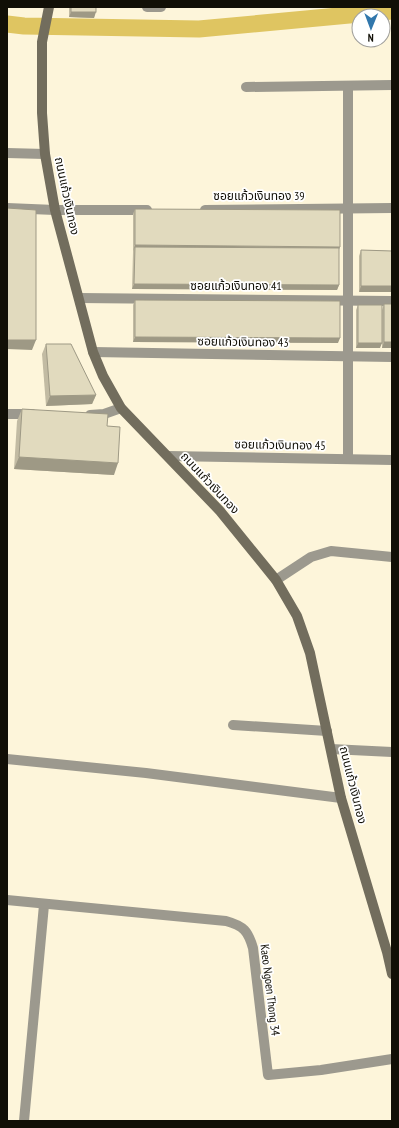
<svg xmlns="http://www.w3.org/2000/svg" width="399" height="1128" font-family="'PT Sans Narrow','Noto Sans Thai',sans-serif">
<rect width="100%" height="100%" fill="#fdf5da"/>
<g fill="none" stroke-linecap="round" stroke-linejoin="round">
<path stroke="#dfc561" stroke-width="17" d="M7 24 24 26 199 29 392 11"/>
<g stroke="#9c998e" stroke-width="10">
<path d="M233 725 327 731"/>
<path d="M24 1121 44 905"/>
</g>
<g stroke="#9c998e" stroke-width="10">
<path d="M147 7H161"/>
<path d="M246 87 392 85"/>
<path d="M7 153 45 154"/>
<path d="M7 208 55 210H147"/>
<path d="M205 210 392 208"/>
<path d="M79 298 392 301"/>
<path d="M93 352 392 357"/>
<path d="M7 414H32"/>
<path d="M90 415 104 414 121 408"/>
<path d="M168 456 392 460"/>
<path d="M348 459V86"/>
<path d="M276 580 311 557 331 551 392 557"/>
<path d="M331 749 392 752"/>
<path d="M7 759 146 773 341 798"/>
<path d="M7 900 226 921C244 926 248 931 253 948L268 1075 321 1070 392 1059"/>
</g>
<path stroke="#726d5d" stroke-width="10" d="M49 7 42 42V113L45 154 55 210 93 352 103 376 121 408 220 511 276 580 297 616 310 653 341 798 387 952 392 974"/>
</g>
<g fill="#c2bba3">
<path d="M69 7H96L94 18 69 17Z"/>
<path d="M135 209 339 248V285L337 290 132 289 133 252V214Z"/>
<path d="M361 250 392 251 359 292V256Z"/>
<path d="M135 300 338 343 133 342V305Z"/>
<path d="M384 304H392V348H382V310Z"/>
<path d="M358 305 380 348H356V310Z"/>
<path d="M46 344 96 395 92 404 46 406 42 354Z"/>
<path d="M22 409 107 426 114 475 14 469 17 421Z"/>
</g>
<g fill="#9e9985">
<path d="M71 12H96L94 18 69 17Z"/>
<path d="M135 245 340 247 338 252 135 247 133 251Z"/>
<path d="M134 284 339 285 337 290 132 289Z"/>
<path d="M361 286H392V292H359Z"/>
<path d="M135 337 340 338 338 343 133 342Z"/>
<path d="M7 340H36L32 350 7 349Z"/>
<path d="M384 342H392V348H382Z"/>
<path d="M358 343H382L380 348H356Z"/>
<path d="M96 395 92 404 46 406 50 396Z"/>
<path d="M19 457 118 463 114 475 14 469Z"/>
</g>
<g fill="#e1dabe" stroke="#9e9985">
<rect x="71" y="7" width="25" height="5"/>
<path d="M7 208 36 210V340H7Z"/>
<path d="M135 209 340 210V247L135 245Z"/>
<path d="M135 247 339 248V285L134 284Z"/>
<path d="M361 250 392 251V286H361Z"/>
<path d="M135 300 340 301V338L135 337Z"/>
<rect x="384" y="304" width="8" height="38"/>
<rect x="358" y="305" width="24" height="38"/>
<path d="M46 344H71L96 395 50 396Z"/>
<path d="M22 409 108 414 107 426 120 427 118 463 19 457Z"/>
</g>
<g text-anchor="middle" stroke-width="3.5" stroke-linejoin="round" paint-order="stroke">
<g font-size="12" fill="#110f06" stroke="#fff">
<text transform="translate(67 196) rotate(78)" y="4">ถนนแก้วเงินทอง</text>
<text x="259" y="200">ซอยแก้วเงินทอง 39</text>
<text x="236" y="290">ซอยแก้วเงินทอง 41</text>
<text transform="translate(243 342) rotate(1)" y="4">ซอยแก้วเงินทอง 43</text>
<text transform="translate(280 445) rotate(1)" y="4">ซอยแก้วเงินทอง 45</text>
<text transform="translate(210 483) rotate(47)" y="4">ถนนแก้วเงินทอง</text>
<text transform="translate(353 785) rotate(76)" y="4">ถนนแก้วเงินทอง</text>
<text transform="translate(270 990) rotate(83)" y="4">Kaeo Ngoen Thong 34</text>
</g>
</g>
<rect width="399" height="1128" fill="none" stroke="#110f06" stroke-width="16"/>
<g transform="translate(371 28) rotate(181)"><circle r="19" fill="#ffffff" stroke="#a09f9b"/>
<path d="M0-3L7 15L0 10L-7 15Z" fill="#3177ac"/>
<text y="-6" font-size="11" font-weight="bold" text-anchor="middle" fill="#110f06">N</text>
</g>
</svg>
